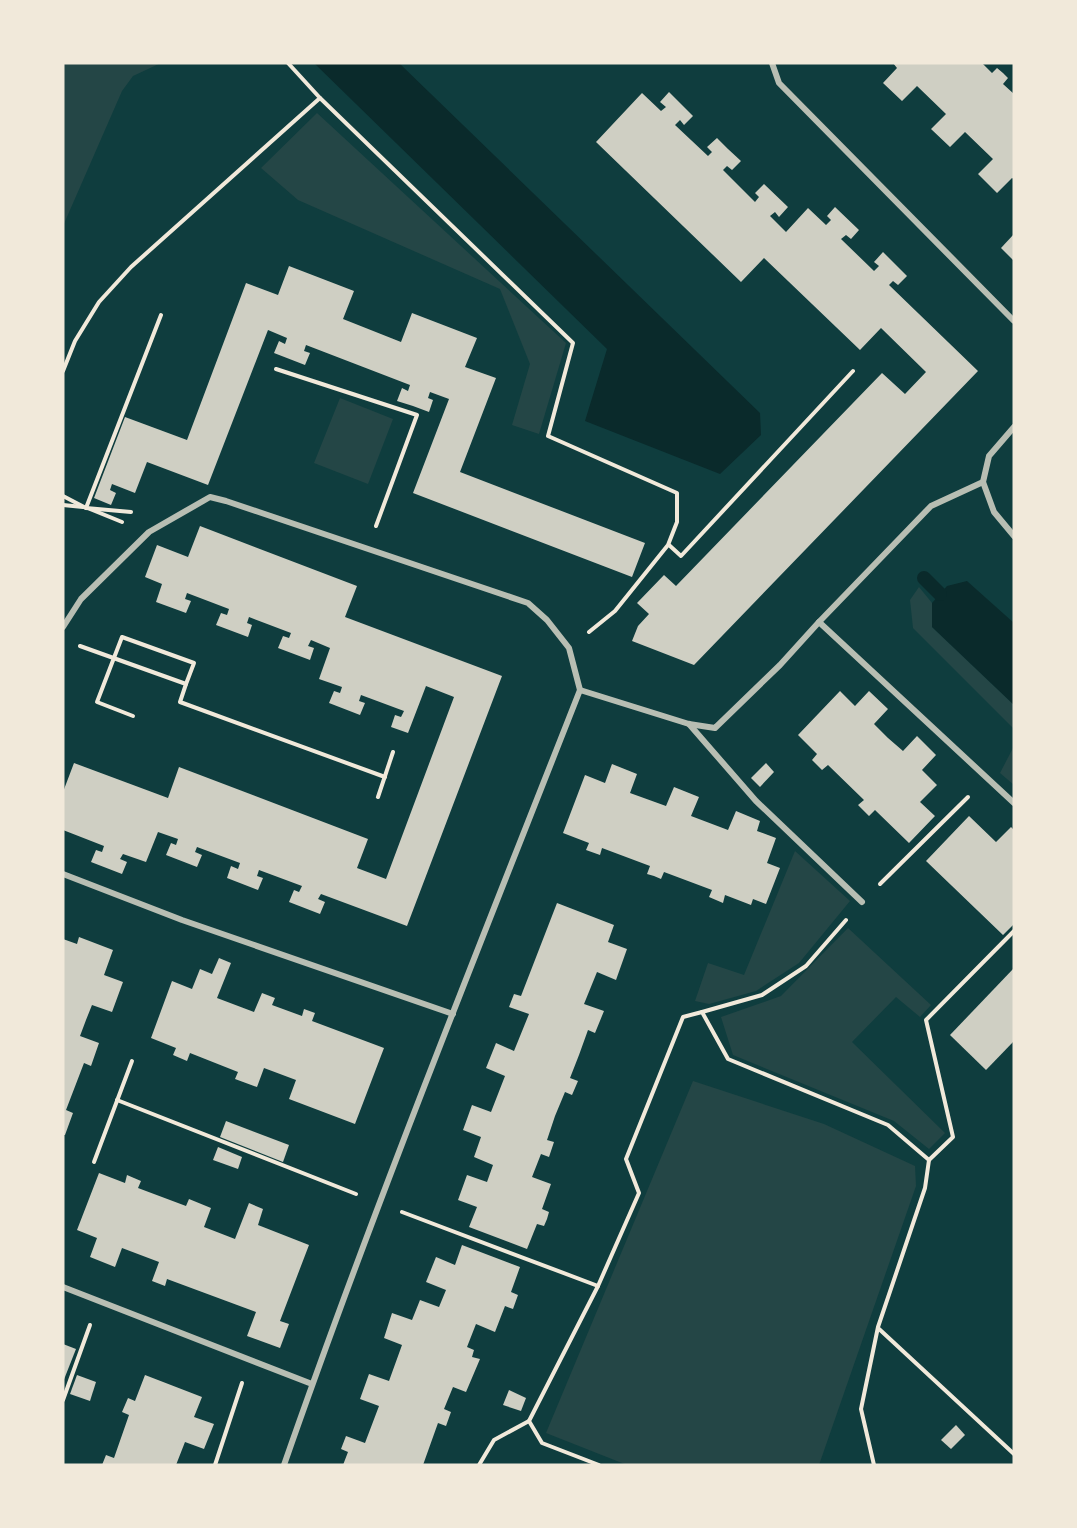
<svg xmlns="http://www.w3.org/2000/svg" width="1077" height="1528" font-family="Lato,sans-serif">
<rect width="100%" height="100%" fill="#0f3d3e"/>
<g fill="#244646">
<path d="M63 63H161L133 76 122 91 63 226Z"/>
<path d="M317 113 566 343 539 434 512 425 530 364 500 289 298 200 261 168Z"/>
<path d="M340 398 393 419 368 484 314 463Z"/>
<path d="M919 587 932 603V627L1014 705V729L913 628 910 600Z"/>
<path d="M1014 746V785L1000 773Z"/>
<path d="M795 851 850 901 799 963 756 991 709 1004 695 1001 708 963 744 975Z"/>
<path d="M848 928 931 1005 920 1017 896 997 852 1042 945 1133 929 1149 894 1121 733 1055 721 1017 781 996Z"/>
<path d="M693 1081 824 1124 915 1166 916 1186 819 1465H627L546 1433Z"/>
</g>
<g fill="#0a2a2b">
<path d="M314 63H399L760 413 761 435 720 474 585 421 607 349Z"/>
<path d="M967 581 1014 623V705L932 627V603L947 586Z"/>
</g>
<g fill="none" stroke-linecap="round" stroke-linejoin="round">
<path stroke="#0a2a2b" stroke-width="14" d="M924 578 940 594"/>
</g>
<g fill="#cfcfc3">
<path d="M893 63H982L992 73 997 68 1003 73 1008 78 1003 84 1014 94V179L1012 178 997 193 978 174 993 159 965 132 950 147 931 129 946 114 917 86 902 101 883 83 897 68Z"/>
<path d="M669 92 693 116 684 125 680 120 675 125 708 156 712 152 707 147 717 138 728 149 741 161 732 170 727 166 723 170 755 202 759 197 755 193 764 184 788 207 779 217 775 212 770 216 786 232 808 208 826 225 831 220 827 216 835 207 859 230 851 239 846 235 841 239 874 271 879 266 874 262 883 252 907 276 898 285 893 281 889 285 978 371 694 665 632 641 638 626 649 614 637 603 664 575 676 586 882 373 905 394 926 372 881 328 860 350 764 258 741 282 596 142 642 93 661 111 666 107 660 102Z"/>
<path d="M1014 234V261L1001 248Z"/>
<path d="M289 266 354 291 343 319 401 342 412 313 477 338 465 367 496 378 460 472 645 543 632 577 413 493 449 399 430 392 428 398 433 400 429 412 413 406 397 401 402 388 408 391 410 385 306 345 304 351 310 353 305 365 274 353 279 341 285 344 287 338 268 330 208 485 147 462 135 493 112 484 110 490 116 493 111 505 94 498 125 417 187 440 246 283 278 295Z"/>
<path d="M200 526 357 586 345 617 502 676 407 926 321 894 318 899 325 902 320 914 289 902 294 890 299 892 302 886 259 870 257 876 263 878 258 890 227 878 231 866 238 869 240 863 197 847 195 852 202 855 197 867 166 855 171 843 176 845 178 839 158 832 146 862 123 854 120 859 127 862 122 874 91 862 96 850 102 852 104 846 63 830V792L74 763 168 798 179 767 368 839 357 868 386 879 454 697 426 686 408 733 391 727 395 715 401 717 404 711 361 695 359 701 365 703 360 715 329 703 334 691 340 693 342 687 319 679 330 648 311 640 308 646 314 648 310 660 278 648 283 636 289 638 291 633 249 617 247 623 252 625 248 637 216 625 221 613 227 615 229 609 187 593 185 599 191 601 186 613 156 602 162 584 145 577 157 545 188 557Z"/>
<path d="M840 691 855 706 869 691 888 709 874 724 888 738 903 751 917 736 936 755 922 770 937 785 920 802 935 816 909 843 875 810 869 816 858 805 864 800 828 765 822 770 812 760 817 754 798 735Z"/>
<path d="M766 763 774 772 760 787 751 778Z"/>
<path d="M612 764 637 774 630 793 666 806 674 787 699 797 691 816 728 830 736 811 760 821 757 831 776 838 767 863 780 868 766 904 753 899 751 905 725 895 723 903 709 897 712 890 664 872 661 879 654 876 647 874 650 866 602 848 600 855 586 850 589 843 563 833 585 775 605 783Z"/>
<path d="M969 816 996 842 1011 827 1014 830V924L1003 935 926 861Z"/>
<path d="M557 903 614 925 608 942 627 949 616 980 597 972 584 1004 604 1011 595 1033 588 1030 579 1055 570 1078 578 1081 572 1095 565 1092 555 1116 547 1140 554 1142 549 1157 541 1154 532 1177 551 1184 542 1209 549 1212 547 1219 544 1226 537 1224 527 1249 469 1227 477 1207 458 1200 467 1175 487 1182 493 1165 474 1157 481 1137 463 1130 472 1105 491 1112 505 1076 486 1068 496 1043 514 1051 529 1014 509 1007 514 994 521 996Z"/>
<path d="M79 937 113 950 104 975 123 982 112 1012 92 1005 86 1020 80 1036 99 1043 91 1066 84 1063 66 1110 73 1113 65 1135H63V939L77 944Z"/>
<path d="M219 958 231 963 217 998 254 1012 262 993 275 998 272 1005 302 1016 304 1009 315 1013 312 1021 384 1048 355 1124 289 1099 296 1080 264 1068 257 1087 235 1079 238 1072 190 1053 187 1061 173 1055 176 1048 151 1038 172 981 192 989 200 969 212 974Z"/>
<path d="M1014 968V1041L986 1070 950 1035Z"/>
<path d="M226 1121 289 1145 283 1162 220 1137Z"/>
<path d="M218 1147 242 1157 238 1169 213 1160Z"/>
<path d="M99 1173 125 1183 127 1175 141 1181 138 1188 186 1206 189 1199 211 1208 204 1227 235 1239 249 1203 263 1209 258 1225 309 1245 280 1321 289 1324 280 1348 247 1336 256 1312 167 1279 165 1286 152 1281 159 1262 122 1248 115 1267 90 1257 97 1238 77 1230Z"/>
<path d="M462 1245 520 1267 511 1292 518 1295 513 1309 505 1306 495 1332 476 1324 467 1347 474 1350 472 1357 480 1359 466 1392 453 1387 444 1409 451 1412 446 1426 438 1423 423 1465H343L348 1452 341 1449 346 1436 365 1443 379 1406 360 1399 369 1374 389 1381 402 1345 384 1338 392 1313 412 1320 420 1300 439 1307 446 1290 426 1282 436 1257 455 1265Z"/>
<path d="M63 1344 76 1349 63 1382Z"/>
<path d="M77 1375 96 1382 90 1401 70 1394Z"/>
<path d="M145 1375 202 1397 194 1417 214 1424 204 1449 185 1442 176 1465H102L106 1455 114 1458 129 1415 122 1412 128 1398 135 1401Z"/>
<path d="M509 1390 526 1398 521 1411 503 1405Z"/>
<path d="M956 1425 965 1435 951 1449 941 1440Z"/>
</g>
<g fill="none" stroke-linecap="round" stroke-linejoin="round">
<g stroke="#f1e9da" stroke-width="4">
<path d="M320 98 573 343 548 436 677 493V522L668 545 615 611 589 632"/>
<path d="M276 369 417 415 376 526"/>
<path d="M63 371 75 341 99 302 131 267 320 98 288 63"/>
<path d="M63 496 86 508 131 512"/>
<path d="M63 505 83 507"/>
<path d="M86 508 161 315"/>
<path d="M90 509 122 522"/>
<path d="M669 545 681 556 853 371"/>
<path d="M80 646 186 684 180 702 385 777"/>
<path d="M133 716 97 702 122 637 194 663 186 684"/>
<path d="M378 797 393 752"/>
<path d="M880 884 968 797"/>
<path d="M702 1012 762 995 806 966 846 920"/>
<path d="M117 1100 356 1194"/>
<path d="M929 1160 953 1137 926 1020 1014 931"/>
<path d="M94 1162 132 1061"/>
<path d="M402 1212 598 1286"/>
<path d="M878 1328 1014 1454"/>
<path d="M63 1400 90 1325"/>
<path d="M215 1465 242 1383"/>
<path d="M479 1465 494 1440 529 1421"/>
<path d="M599 1465 542 1443 529 1421 598 1286 639 1193 626 1159 683 1017 702 1012 728 1059 888 1125 929 1160 925 1188 878 1327 861 1409 874 1465"/>
</g>
<g stroke="#b8beb3" stroke-width="6">
<path d="M772 63 779 83 1014 321"/>
<path d="M1014 427 989 456 983 482 994 512 1014 536"/>
<path d="M819 622 1014 803"/>
<path d="M63 627 81 599 149 532 210 497 226 501 528 603 547 620 569 648 580 690"/>
<path d="M689 724 756 801 862 902"/>
<path d="M63 874 182 920 453 1014"/>
<path d="M63 1287 312 1384"/>
<path d="M284 1465C375 1204 479 947 580 690L689 724 715 728 780 665 819 622 931 506 983 482"/>
</g>
</g>
<rect width="1077" height="1528" fill="none" stroke="#f1e9da" stroke-width="129"/>
</svg>
